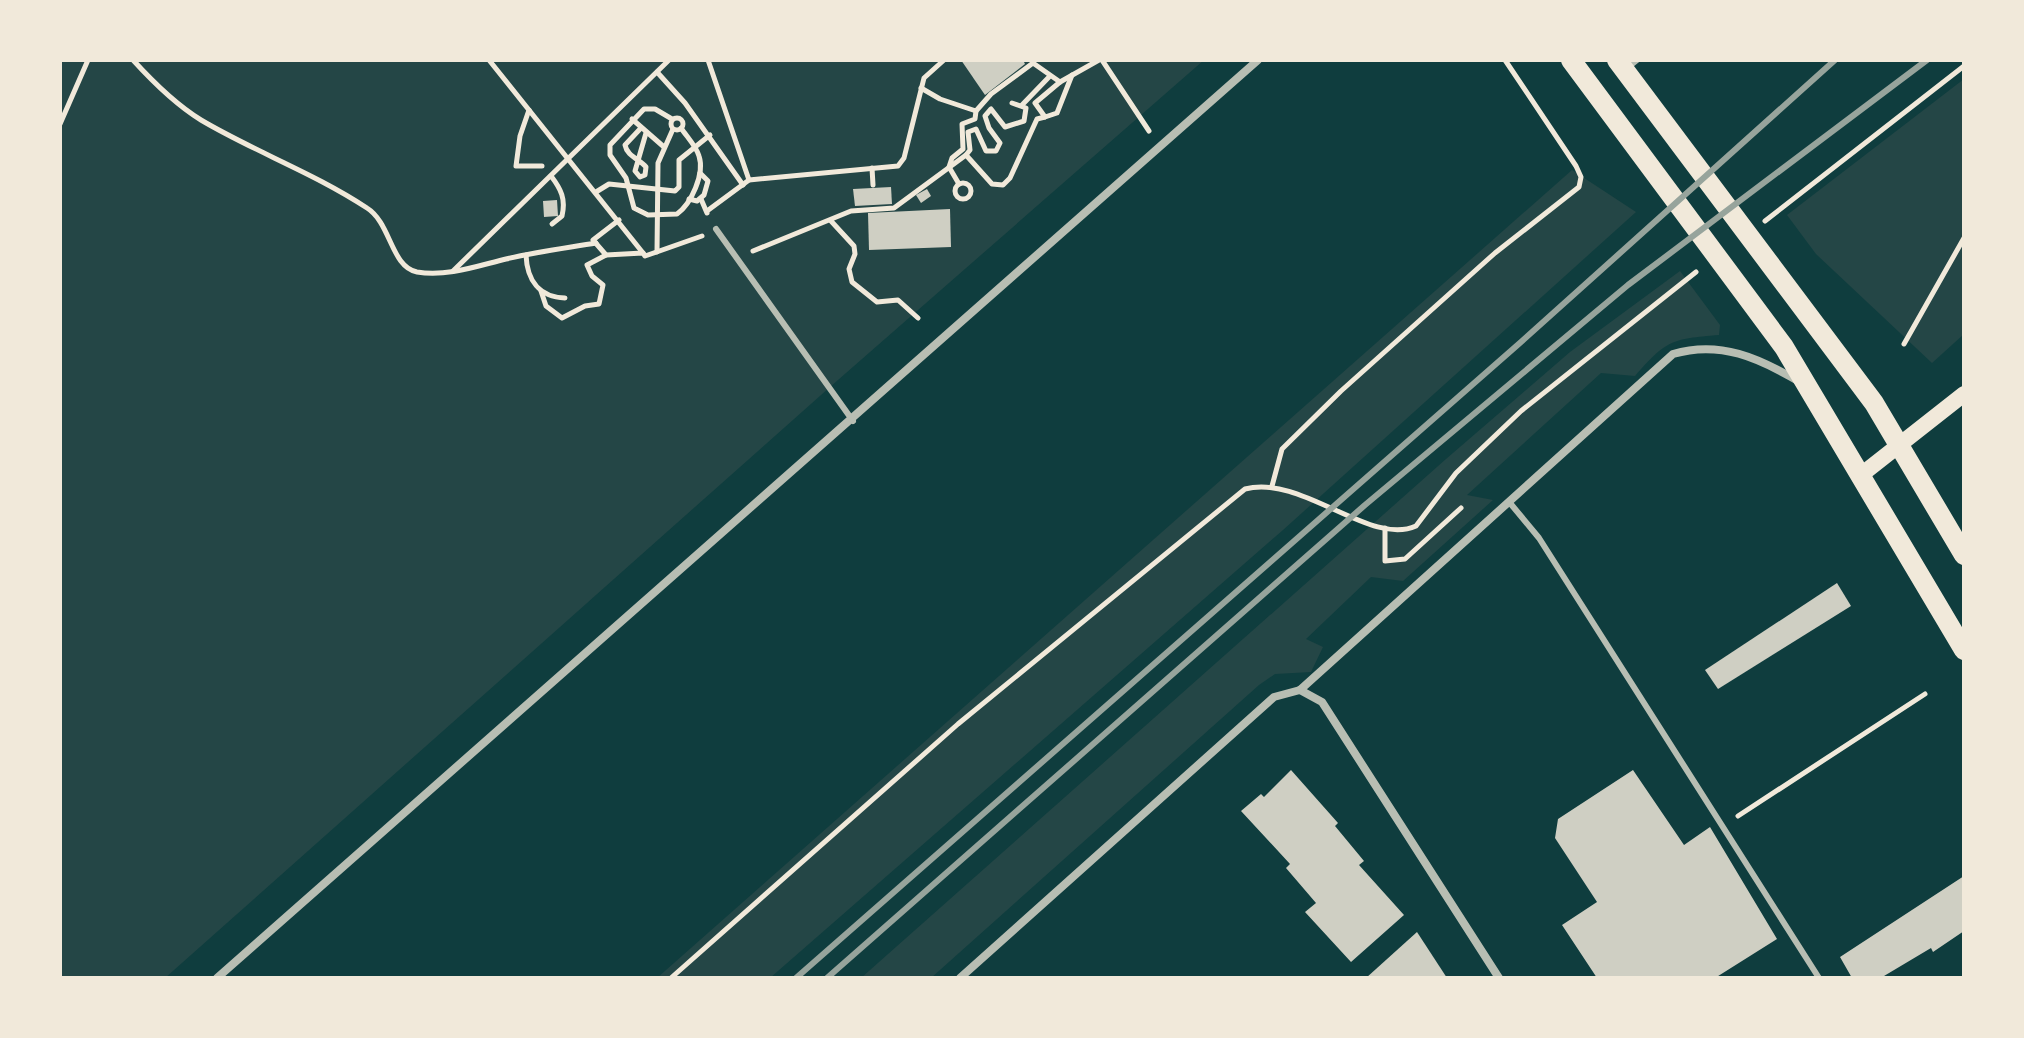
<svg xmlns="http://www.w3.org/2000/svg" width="2024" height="1038" font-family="'Open Sans',sans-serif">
<rect width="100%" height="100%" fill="#0f3d3e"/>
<g fill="#244646">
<path d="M60 60H1204L830 387 165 978H60Z"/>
<path d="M1964 79V334L1932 363 1816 254 1787 215Z"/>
<path d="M1572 170 1636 212 1283 530 770 978H657Z"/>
<path d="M1680 271 1720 325 1719 335C1671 339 1667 340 1635 376L1601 373 1467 495 1493 500 1403 581 1371 577 1306 639 1323 647 1311 672 1275 674 1259 685 931 978H861L1446 459 1570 352Z"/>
</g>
<g fill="#cfcfc3">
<path d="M961 60H1023L1025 64 985 95Z"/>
<path d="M891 187 892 204 855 206 853 189Z"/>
<path d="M927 189 931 196 921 203 916 195Z"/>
<path d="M557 200 558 216 544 217 543 201Z"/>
<path d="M950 209 951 247 869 250 868 213Z"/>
<path d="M1837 583 1851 606 1718 689 1705 670Z"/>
<path d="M1291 770 1338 823 1335 826 1364 861 1359 865 1404 915 1351 962 1305 912 1316 903 1286 868 1290 864 1241 811 1261 794 1264 797Z"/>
<path d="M1633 770 1684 845 1710 827 1777 939 1715 978H1597L1562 925 1597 902 1555 838 1558 819Z"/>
<path d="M1964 876V931L1933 952 1931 948 1884 976 1852 978 1840 957Z"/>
<path d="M1417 932 1447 978H1366Z"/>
</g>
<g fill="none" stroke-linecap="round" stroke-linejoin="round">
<g stroke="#f1e9da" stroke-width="5">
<path d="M133 60C153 82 175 104 201 120 255 152 314 173 367 208 391 223 391 267 417 272 447 277 477 266 506 259 535 252 566 248 596 243"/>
<path d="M489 60 643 253"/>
<path d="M708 60 749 180"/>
<path d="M1102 60 1149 131"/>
<path d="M657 72 685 103 743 185"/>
<path d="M921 88 940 99 976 111 991 94 1033 63 1060 82"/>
<path d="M1012 103 1026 108 1024 121 1005 127 991 109 985 116 989 128 1000 143 996 151H986L976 129 968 132 970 150 966 155 992 184 1003 185 1010 178 1037 119 1045 117 1035 103 1060 82 1099 60"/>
<path d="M1022 105 1049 77"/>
<path d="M529 110 520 136 516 166H542"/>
<path d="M1045 117 1057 113 1072 75"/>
<circle cx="677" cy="124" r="6"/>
<path d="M632 119 664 147"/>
<path d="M672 119 655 109H644L610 145V155L626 178 634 208 648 215 677 214C691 204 705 174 699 156 696 146 687 137 681 128"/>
<path d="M60 124 88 60"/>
<path d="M640 129 625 145C627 156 639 159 646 167L645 175 640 177 635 171 646 133"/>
<path d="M872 168 873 185"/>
<path d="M551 176C561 189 566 199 562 216L552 224"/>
<circle cx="963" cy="191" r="8"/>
<path d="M959 184 949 167 952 158 963 149 962 124 975 119 976 111"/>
<path d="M596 192 609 184 675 191 679 187V160L710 135"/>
<path d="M689 199 697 201 704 195 708 181 700 173"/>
<path d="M701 199 707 213"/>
<path d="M707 211 749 180 898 166 904 158 924 78 944 60"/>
<path d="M619 220 593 240 606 255 643 253 645 256 702 236"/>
<path d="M831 221 854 246 855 254 849 269 852 282 877 302 898 300 918 318"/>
<path d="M1765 221 1964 66"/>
<path d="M753 251 851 211 894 208 966 155"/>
<path d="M657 252 658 163 673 129"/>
<path d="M526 255C527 280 539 297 565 298"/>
<path d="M453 271 669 60"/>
<path d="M541 291 546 306 562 318 585 306 599 304 603 285 592 276 587 265 606 255"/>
<path d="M1904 344 1964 238"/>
<path d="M1272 486 1282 449 1341 391 1495 253 1579 187 1581 177 1576 166 1505 60"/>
<path d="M1385 528V561L1405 559 1461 508"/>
<path d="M1738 816 1925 694"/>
<path d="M671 978 958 724 1245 489C1302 474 1370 547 1416 526L1456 473 1521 411 1696 272"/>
</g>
<g stroke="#b8beb3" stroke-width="6">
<path d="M1627 68 1637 60"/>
<path d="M716 229 853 421"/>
<path d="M1510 503 1539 538 1819 978"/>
</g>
<g stroke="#b8beb3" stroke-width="8">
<path d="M1300 690 1322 702 1499 978"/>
<path d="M217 978 1258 60"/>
<path d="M960 978 1274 697 1300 690 1673 354C1720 340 1759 358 1800 382"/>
</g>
<path stroke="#f1e9da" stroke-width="16" d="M1861 475 1964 394"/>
<g stroke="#f1e9da" stroke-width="20">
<path d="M1571 60 1784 347 1964 650"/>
<path d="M1617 60 1874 403 1964 555"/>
</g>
<g stroke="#97a49c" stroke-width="6">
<path d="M796 978 1521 342 1835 60"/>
<path d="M827 978 1365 505 1628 285 1927 60"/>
</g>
</g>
<rect width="2024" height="1038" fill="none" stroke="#f1e9da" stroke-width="124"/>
</svg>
